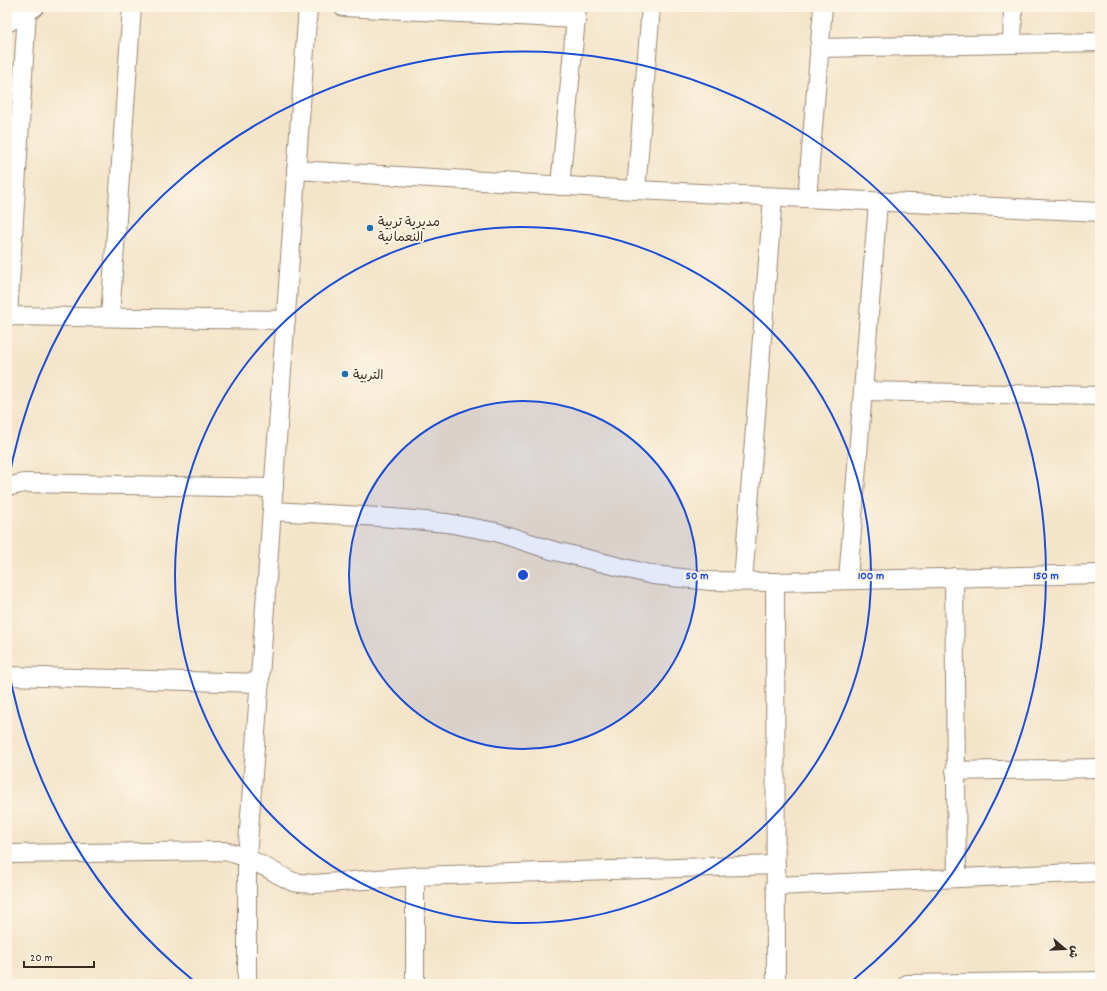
<svg xmlns="http://www.w3.org/2000/svg" width="1107" height="991" font-family="Dekko,'Playpen Sans Arabic',sans-serif">
<rect width="100%" height="100%" fill="#fcf5e5"/>
<filter id="ink" filterUnits="userSpaceOnUse"><feTurbulence type="fractalNoise" baseFrequency=".025" numOctaves="2"/><feDisplacementMap in="SourceGraphic" scale="8" xChannelSelector="R" yChannelSelector="G"/><feConvolveMatrix kernelMatrix="1 2 1 2 8 2 1 2 1" color-interpolation-filters="sRGB"/></filter>
<filter id="wash" filterUnits="userSpaceOnUse"><feTurbulence type="fractalNoise" baseFrequency=".012" numOctaves="4" result="noise"/><feDisplacementMap in="SourceGraphic" scale="16" xChannelSelector="R" yChannelSelector="G"/><feGaussianBlur stdDeviation="0.9" result="paint"/><feColorMatrix in="noise" values="0 0 0 0 0 0 0 0 0 0 0 0 0 0 0 0 0 1.4 0 .05"/><feComposite in="paint" operator="in"/></filter>
<g filter="url(#wash)">
<rect width="100%" height="100%" fill="#f4e4c9"/>
</g>
<g filter="url(#ink)">
<g fill="none" stroke-linecap="round" stroke-linejoin="round">
<g stroke="#988774" stroke-width="20">
<g id="street">
<path d="M343 7 576 19"/>
<path d="M7 23 35 7"/>
<path d="M1012 44 1013 7"/>
<path d="M819 48 1100 42"/>
<path d="M296 170 636 190 1100 212"/>
<path d="M560 186 577 8"/>
<path d="M636 190 651 7"/>
<path d="M807 198 823 7"/>
<path d="M7 316 286 320"/>
<path d="M8 316 27 11"/>
<path d="M110 317 132 7"/>
<path d="M863 391 1100 396"/>
<path d="M7 487 24 483 274 488"/>
<path d="M272 511 381 517 447 523 496 532 551 550 653 575 711 581 775 582 1100 574"/>
<path d="M954 577 957 878"/>
<path d="M848 580 878 202"/>
<path d="M743 581 773 197"/>
<path d="M775 582 776 984"/>
<path d="M7 676 260 683"/>
<path d="M955 771 1100 768"/>
<path d="M7 854 224 851C249 856 271 871 293 882L301 883 315 884 415 876 776 865"/>
<path d="M415 876V984"/>
<path d="M775 886 1100 872"/>
<path d="M247 984V858L308 7"/>
<path d="M907 984 1100 981"/>
</g>
</g>
<use href="#street" stroke="#fff" stroke-width="18"/>
</g>
</g>
<circle cx="523" cy="575" r="174" fill="#1d4ed8" fill-opacity=".12"/>
<g fill="none" stroke="#1d4ed8" stroke-width="2">
<circle cx="523" cy="575" r="174"/>
<circle cx="523" cy="575" r="348"/>
<path d="M194 981A523 523 0 0 1 7 661M7 489A523 523 0 1 1 852 981"/>
</g>
<g fill="#1f6fb2" stroke="#fcf5e5" stroke-width="1.5">
<circle cx="370" cy="228" r="4"/>
<circle cx="345" cy="374" r="4"/>
</g>
<g text-anchor="middle" stroke-width="4" stroke-linejoin="round" paint-order="stroke">
<g font-size="13" fill="#3b2a1e" stroke="#fcf5e5" text-anchor="start">
<text x="378" y="226">مديرية تربية<tspan x="378" dy="15">النعمانية</tspan></text>
<text x="353" y="379">التربية</text>
</g>
</g>
<circle cx="523" cy="575" r="6" fill="#1d4ed8" stroke="#fcf5e5" stroke-width="2"/>
<g font-size="12" text-anchor="middle" font-weight="bold" fill="#1d4ed8" stroke="#fcf5e5" stroke-width="4" stroke-linejoin="round" paint-order="stroke">
<text x="697" y="579">50 m</text>
<text x="871" y="579">100 m</text>
<text x="1046" y="579">150 m</text>
</g>
<rect width="1107" height="991" fill="none" stroke="#fcf5e5" stroke-width="24"/>
<g transform="translate(1065 949) rotate(109)" stroke="#fcf5e5" stroke-width="3" paint-order="stroke">
<path d="M0-3L7 15L0 10L-7 15Z" fill="#3b2a1e"/>
<text y="-6" font-size="11" font-weight="bold" text-anchor="middle" fill="#3b2a1e">ش</text>
</g>
<path d="M24 961v6h70v-6" fill="none" stroke="#3b2a1e" stroke-width="2"/>
<text x="30" y="961" font-size="12" fill="#3b2a1e" stroke="#fcf5e5" stroke-width="3" paint-order="stroke">20 m</text>
</svg>
